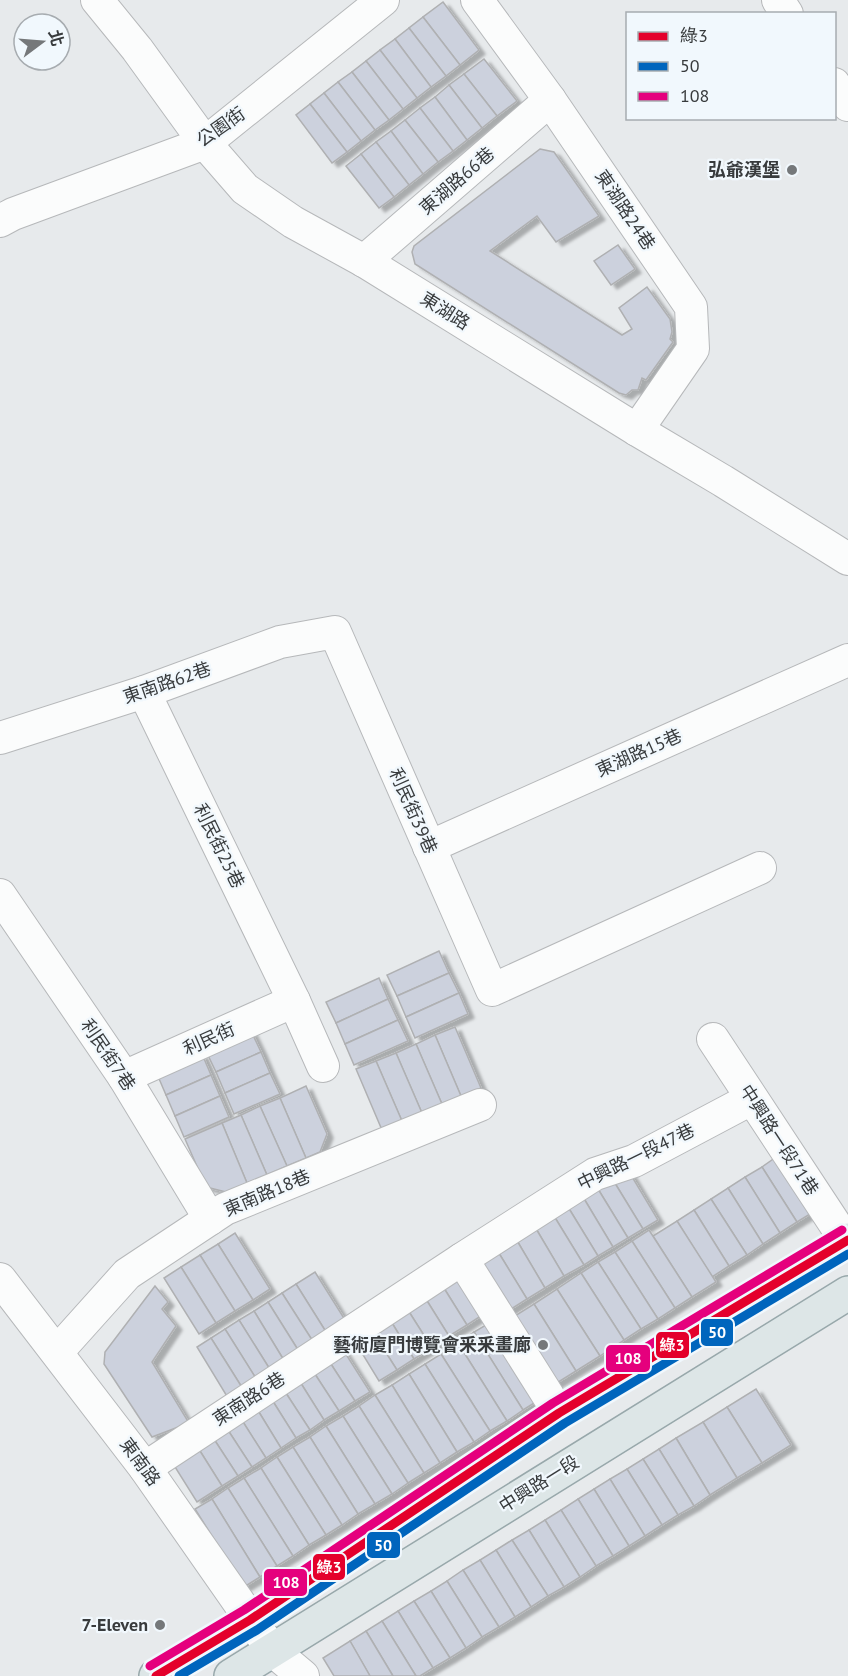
<svg xmlns="http://www.w3.org/2000/svg" width="848" height="1676" font-family="'PT Sans','Noto Sans TC',sans-serif">
<defs>
<filter id="shadow"><feDropShadow dx="6" dy="4" stdDeviation="1.5" flood-color="#0004"/></filter>
</defs>
<rect width="100%" height="100%" fill="#e7eaec"/>
<g fill="#ccd1dd" stroke="#afb0b2" stroke-width="1.5" filter="url(#shadow)">
<path d="M443 2 479 50 460 65 423 17Z"/>
<path d="M423 17 460 65 446 76 409 28Z"/>
<path d="M409 28 446 76 431 87 395 39Z"/>
<path d="M395 39 431 87 417 98 380 50Z"/>
<path d="M380 50 417 98 403 109 366 61Z"/>
<path d="M484 59 517 101 497 116 464 74Z"/>
<path d="M366 61 403 109 389 120 352 72Z"/>
<path d="M352 72 389 120 375 130 338 82Z"/>
<path d="M464 74 497 116 482 128 449 85Z"/>
<path d="M338 82 375 130 361 141 324 93Z"/>
<path d="M449 85 482 128 467 140 435 97Z"/>
<path d="M324 93 361 141 347 152 310 104Z"/>
<path d="M435 97 467 140 453 151 420 108Z"/>
<path d="M310 104 347 152 332 163 296 115Z"/>
<path d="M420 108 453 151 438 162 405 120Z"/>
<path d="M405 120 438 162 423 174 391 131Z"/>
<path d="M391 131 423 174 409 185 376 142Z"/>
<path d="M376 142 409 185 394 197 361 154Z"/>
<path d="M540 149 554 152 599 216 556 242 537 216 490 251 622 335 632 329 619 308 647 287 670 319 672 332 670 339 673 342 646 380 642 378 638 390H632L626 395 619 393 415 264 412 252 414 246Z"/>
<path d="M361 154 394 197 379 208 346 166Z"/>
<path d="M618 245 635 269 611 285 594 261Z"/>
<path d="M439 951 449 973 397 996 387 975Z"/>
<path d="M449 973 459 993 406 1017 397 996Z"/>
<path d="M379 978 388 999 336 1023 326 1002Z"/>
<path d="M459 993 468 1014 415 1038 406 1017Z"/>
<path d="M388 999 398 1020 345 1044 336 1023Z"/>
<path d="M398 1020 408 1041 354 1065 345 1044Z"/>
<path d="M455 1027 481 1088 461 1096 435 1035Z"/>
<path d="M251 1031 261 1052 216 1072 206 1051Z"/>
<path d="M435 1035 461 1096 442 1104 416 1044Z"/>
<path d="M416 1044 442 1104 422 1113 396 1053Z"/>
<path d="M261 1052 270 1073 225 1093 216 1072Z"/>
<path d="M396 1053 422 1113 402 1121 376 1061Z"/>
<path d="M202 1054 211 1075 166 1095 157 1074Z"/>
<path d="M376 1061 402 1121 382 1130 356 1069Z"/>
<path d="M270 1073 280 1094 234 1114 225 1093Z"/>
<path d="M211 1075 220 1096 175 1116 166 1095Z"/>
<path d="M306 1086 327 1134 320 1152 306 1158 280 1098Z"/>
<path d="M220 1096 229 1117 184 1137 175 1116Z"/>
<path d="M280 1098 306 1158 287 1166 260 1106Z"/>
<path d="M260 1106 287 1166 267 1175 241 1115Z"/>
<path d="M241 1115 267 1175 247 1183 222 1123Z"/>
<path d="M222 1123 247 1183 226 1192 206 1187 185 1139Z"/>
<path d="M779 1155 815 1211 797 1222 762 1167Z"/>
<path d="M762 1167 797 1222 780 1233 745 1177Z"/>
<path d="M628 1170 658 1220 643 1229 613 1180Z"/>
<path d="M745 1177 780 1233 763 1244 728 1188Z"/>
<path d="M613 1180 643 1229 628 1238 598 1189Z"/>
<path d="M728 1188 763 1244 747 1255 711 1199Z"/>
<path d="M598 1189 628 1238 613 1247 583 1197Z"/>
<path d="M583 1197 613 1247 598 1256 568 1207Z"/>
<path d="M711 1199 747 1255 729 1266 694 1210Z"/>
<path d="M568 1207 598 1256 584 1265 554 1216Z"/>
<path d="M694 1210 729 1266 712 1277 677 1221Z"/>
<path d="M554 1216 584 1265 564 1276 535 1227Z"/>
<path d="M677 1221 716 1282 692 1297 653 1236Z"/>
<path d="M535 1227 564 1276 545 1288 516 1239Z"/>
<path d="M649 1230 692 1297 675 1308 632 1241Z"/>
<path d="M235 1233 270 1289 253 1300 218 1244Z"/>
<path d="M516 1239 545 1288 527 1299 497 1250Z"/>
<path d="M632 1241 675 1308 658 1319 615 1252Z"/>
<path d="M218 1244 253 1300 235 1311 200 1255Z"/>
<path d="M497 1250 527 1299 508 1311 478 1262Z"/>
<path d="M615 1252 658 1319 641 1329 598 1262Z"/>
<path d="M200 1255 235 1311 216 1323 181 1267Z"/>
<path d="M598 1262 641 1329 624 1340 581 1273Z"/>
<path d="M181 1267 216 1323 199 1334 164 1278Z"/>
<path d="M315 1272 347 1323 328 1335 296 1284Z"/>
<path d="M581 1273 624 1340 600 1356 557 1289Z"/>
<path d="M459 1274 484 1314 467 1325 442 1285Z"/>
<path d="M296 1284 328 1335 314 1343 282 1293Z"/>
<path d="M442 1285 467 1325 449 1336 424 1296Z"/>
<path d="M155 1286 168 1302 162 1309 176 1326 152 1362 189 1423 152 1437 104 1364 105 1352Z"/>
<path d="M557 1289 600 1356 576 1371 534 1304Z"/>
<path d="M282 1293 314 1343 300 1353 268 1302Z"/>
<path d="M424 1296 449 1336 432 1348 406 1307Z"/>
<path d="M268 1302 300 1353 285 1362 254 1311Z"/>
<path d="M534 1304 576 1371 552 1386 510 1319Z"/>
<path d="M406 1307 432 1348 414 1359 389 1318Z"/>
<path d="M254 1311 285 1362 271 1371 239 1320Z"/>
<path d="M389 1318 414 1359 397 1370 371 1329Z"/>
<path d="M239 1320 271 1371 257 1380 225 1329Z"/>
<path d="M491 1322 539 1400 523 1410 474 1332Z"/>
<path d="M225 1329 257 1380 243 1389 211 1338Z"/>
<path d="M371 1329 397 1370 379 1381 354 1340Z"/>
<path d="M474 1332 523 1410 507 1421 458 1343Z"/>
<path d="M211 1338 243 1389 228 1398 197 1347Z"/>
<path d="M458 1343 507 1421 490 1431 441 1354Z"/>
<path d="M342 1348 370 1392 355 1401 327 1358Z"/>
<path d="M441 1354 490 1431 474 1442 425 1364Z"/>
<path d="M327 1358 355 1401 339 1411 311 1368Z"/>
<path d="M425 1364 474 1442 457 1452 409 1374Z"/>
<path d="M311 1368 339 1411 324 1420 297 1377Z"/>
<path d="M409 1374 457 1452 440 1463 392 1385Z"/>
<path d="M297 1377 324 1420 310 1430 282 1387Z"/>
<path d="M392 1385 440 1463 424 1473 375 1395Z"/>
<path d="M282 1387 310 1430 296 1438 269 1395Z"/>
<path d="M756 1389 791 1445 762 1463 727 1407Z"/>
<path d="M269 1395 296 1438 281 1448 254 1404Z"/>
<path d="M375 1395 424 1473 408 1483 359 1406Z"/>
<path d="M254 1404 281 1448 266 1458 238 1414Z"/>
<path d="M359 1406 408 1483 392 1494 343 1416Z"/>
<path d="M727 1407 762 1463 737 1478 703 1422Z"/>
<path d="M238 1414 266 1458 252 1467 224 1424Z"/>
<path d="M343 1416 392 1494 375 1504 326 1426Z"/>
<path d="M703 1422 737 1478 710 1495 676 1438Z"/>
<path d="M224 1424 252 1467 238 1476 210 1433Z"/>
<path d="M326 1426 375 1504 358 1514 310 1437Z"/>
<path d="M210 1433 238 1476 222 1486 195 1443Z"/>
<path d="M310 1437 358 1514 342 1525 293 1447Z"/>
<path d="M676 1438 710 1495 694 1506 659 1449Z"/>
<path d="M195 1443 222 1486 197 1502 170 1459Z"/>
<path d="M293 1447 342 1525 326 1535 277 1457Z"/>
<path d="M659 1449 694 1506 678 1515 643 1459Z"/>
<path d="M277 1457 326 1535 309 1545 261 1468Z"/>
<path d="M643 1459 678 1515 662 1525 627 1469Z"/>
<path d="M261 1468 309 1545 293 1556 244 1478Z"/>
<path d="M627 1469 662 1525 645 1536 610 1479Z"/>
<path d="M244 1478 293 1556 277 1566 228 1488Z"/>
<path d="M610 1479 645 1536 629 1546 594 1489Z"/>
<path d="M228 1488 277 1566 260 1577 212 1499Z"/>
<path d="M594 1489 629 1546 613 1556 578 1499Z"/>
<path d="M212 1499 260 1577 244 1587 195 1509Z"/>
<path d="M578 1499 613 1556 596 1566 561 1510Z"/>
<path d="M561 1510 596 1566 580 1577 545 1520Z"/>
<path d="M545 1520 580 1577 564 1587 529 1530Z"/>
<path d="M529 1530 564 1587 548 1596 512 1540Z"/>
<path d="M512 1540 548 1596 531 1607 496 1550Z"/>
<path d="M496 1550 531 1607 515 1617 480 1560Z"/>
<path d="M480 1560 515 1617 499 1627 463 1570Z"/>
<path d="M463 1570 499 1627 482 1637 447 1581Z"/>
<path d="M447 1581 482 1637 466 1648 431 1591Z"/>
<path d="M431 1591 466 1648 450 1658 414 1601Z"/>
<path d="M414 1601 450 1658 433 1668 398 1611Z"/>
<path d="M398 1611 433 1668 420 1676H416L382 1621Z"/>
<path d="M382 1621 416 1676H393L366 1631Z"/>
<path d="M366 1631 393 1676H370L350 1641Z"/>
<path d="M350 1641 370 1676H334L323 1658Z"/>
</g>
<g fill="none" stroke-linecap="round" stroke-linejoin="round">
<g stroke="#b6b8ba" stroke-width="34">
<g id="minor">
<path d="M97 0 137 49 205 143 245 189 293 222 364 261 637 430 723 481 848 559"/>
<path d="M477 0 550 100 691 307 693 349 637 430"/>
<path d="M778 0 787 14"/>
<path d="M834 84 848 105"/>
<path d="M0 221 13 214 205 143 383 0"/>
<path d="M364 261 550 100"/>
<path d="M144 692 294 1001 323 1066"/>
<path d="M0 738 144 692 280 642 335 632 492 990 760 868"/>
<path d="M429 847 848 660"/>
<path d="M0 895 124 1077 210 1219"/>
<path d="M713 1039 846 1241"/>
<path d="M124 1077 294 1001"/>
<path d="M0 1279 145 1468 272 1650 303 1676"/>
<path d="M57 1352 127 1274 225 1209 480 1105"/>
<path d="M559 1413 462 1259 595 1174 634 1161 751 1099"/>
<path d="M145 1468 462 1259"/>
</g>
</g>
<g stroke="#98a8ab" stroke-width="36">
<g id="major">
<path d="M156 1676 250 1620 559 1413 848 1240"/>
<path d="M231 1676 848 1293"/>
</g>
</g>
<use href="#minor" stroke="#fbfcfc" stroke-width="32"/>
<use href="#major" stroke="#dde6e7" stroke-width="33"/>
<g stroke="#f1f8fd" stroke-width="14">
<path id="bus-1" d="M156 1676 250 1620 559 1413 848 1240"/>
</g>
<g stroke="#f1f8fd" stroke-width="14">
<path id="bus-2" d="M179 1676 257 1630 565 1423 848 1254"/>
</g>
<g stroke="#f1f8fd" stroke-width="14">
<path id="bus-3" d="M150 1666 244 1610 553 1403 842 1230"/>
</g>
<use href="#bus-1" stroke="#e4002b" stroke-width="9"/>
<use href="#bus-2" stroke="#0065bd" stroke-width="9"/>
<use href="#bus-3" stroke="#e5007d" stroke-width="9"/>
</g>
<g fill="#75787a" stroke="#f1f8fd" stroke-width="2">
<circle cx="792" cy="170" r="6"/>
<circle cx="543" cy="1345" r="6"/>
<circle cx="160" cy="1625" r="6"/>
</g>
<g text-anchor="middle" stroke-width="4.5" stroke-linejoin="round" paint-order="stroke">
<g font-size="18" fill="#383b3d" stroke="#f1f8fd">
<text transform="translate(221 127) rotate(-35)" y="6">公園街</text>
<text transform="translate(457 181) rotate(-41)" y="6">東湖路66巷</text>
<text transform="translate(625 210) rotate(56)" y="6">東湖路24巷</text>
<text transform="translate(445 311) rotate(32)" y="6">東湖路</text>
<text transform="translate(167 683) rotate(-19)" y="6">東南路62巷</text>
<text transform="translate(639 753) rotate(-24)" y="6">東湖路15巷</text>
<text transform="translate(413 811) rotate(66)" y="6">利民街39巷</text>
<text transform="translate(219 846) rotate(64)" y="6">利民街25巷</text>
<text transform="translate(209 1039) rotate(-24)" y="6">利民街</text>
<text transform="translate(108 1055) rotate(56)" y="6">利民街7巷</text>
<text transform="translate(779 1140) rotate(57)" y="6">中興路一段71巷</text>
<text transform="translate(636 1157) rotate(-26)" y="6">中興路一段47巷</text>
<text transform="translate(267 1193) rotate(-23)" y="6">東南路18巷</text>
<text transform="translate(249 1399) rotate(-33)" y="6">東南路6巷</text>
<text transform="translate(140 1462) rotate(54)" y="6">東南路</text>
<text transform="translate(539 1484) rotate(-32)" y="6">中興路一段</text>
</g>
<g font-size="18" font-weight="bold" fill="#383b3d" stroke="#f1f8fd" text-anchor="end">
<text x="780" y="176">弘爺漢堡</text>
<text x="531" y="1351">藝術廈門博覽會釆釆畫廊</text>
<text x="148" y="1631">7-Eleven</text>
</g>
</g>
<g stroke="#f1f8fd" stroke-width="2">
<rect x="700" y="1318" width="34" height="29" rx="6" fill="#0065bd"/>
<rect x="655" y="1331" width="35" height="28" rx="6" fill="#e4002b"/>
<rect x="605" y="1344" width="46" height="29" rx="6" fill="#e5007d"/>
<rect x="366" y="1531" width="35" height="28" rx="6" fill="#0065bd"/>
<rect x="312" y="1553" width="34" height="28" rx="6" fill="#e4002b"/>
<rect x="263" y="1568" width="45" height="29" rx="6" fill="#e5007d"/>
</g>
<g font-size="16" text-anchor="middle" font-weight="bold" fill="#fff">
<text x="717" y="1338">50</text>
<text x="672" y="1351">綠3</text>
<text x="628" y="1364">108</text>
<text x="383" y="1551">50</text>
<text x="329" y="1573">綠3</text>
<text x="286" y="1588">108</text>
</g>
<rect x="626" y="12" width="210" height="108" fill="#f1f8fd" stroke="#a7acb0" stroke-width="1.5"/>
<rect x="638" y="32" width="30" height="9" fill="#e4002b" stroke="#a7acb0" stroke-width="1.5"/>
<text x="680" y="42" font-size="18" fill="#383b3d">綠3</text>
<rect x="638" y="62" width="30" height="9" fill="#0065bd" stroke="#a7acb0" stroke-width="1.5"/>
<text x="680" y="72" font-size="18" fill="#383b3d">50</text>
<rect x="638" y="92" width="30" height="9" fill="#e5007d" stroke="#a7acb0" stroke-width="1.5"/>
<text x="680" y="102" font-size="18" fill="#383b3d">108</text>
<g transform="translate(42 42) rotate(74)"><circle r="28" fill="#f1f8fd" stroke="#a7acb0" stroke-width="1.5"/>
<path d="M0-4.5L10 22L0 15L-10 22Z" fill="#75787a"/>
<text y="-9" font-size="16" font-weight="bold" text-anchor="middle" fill="#383b3d">北</text>
</g>
</svg>
